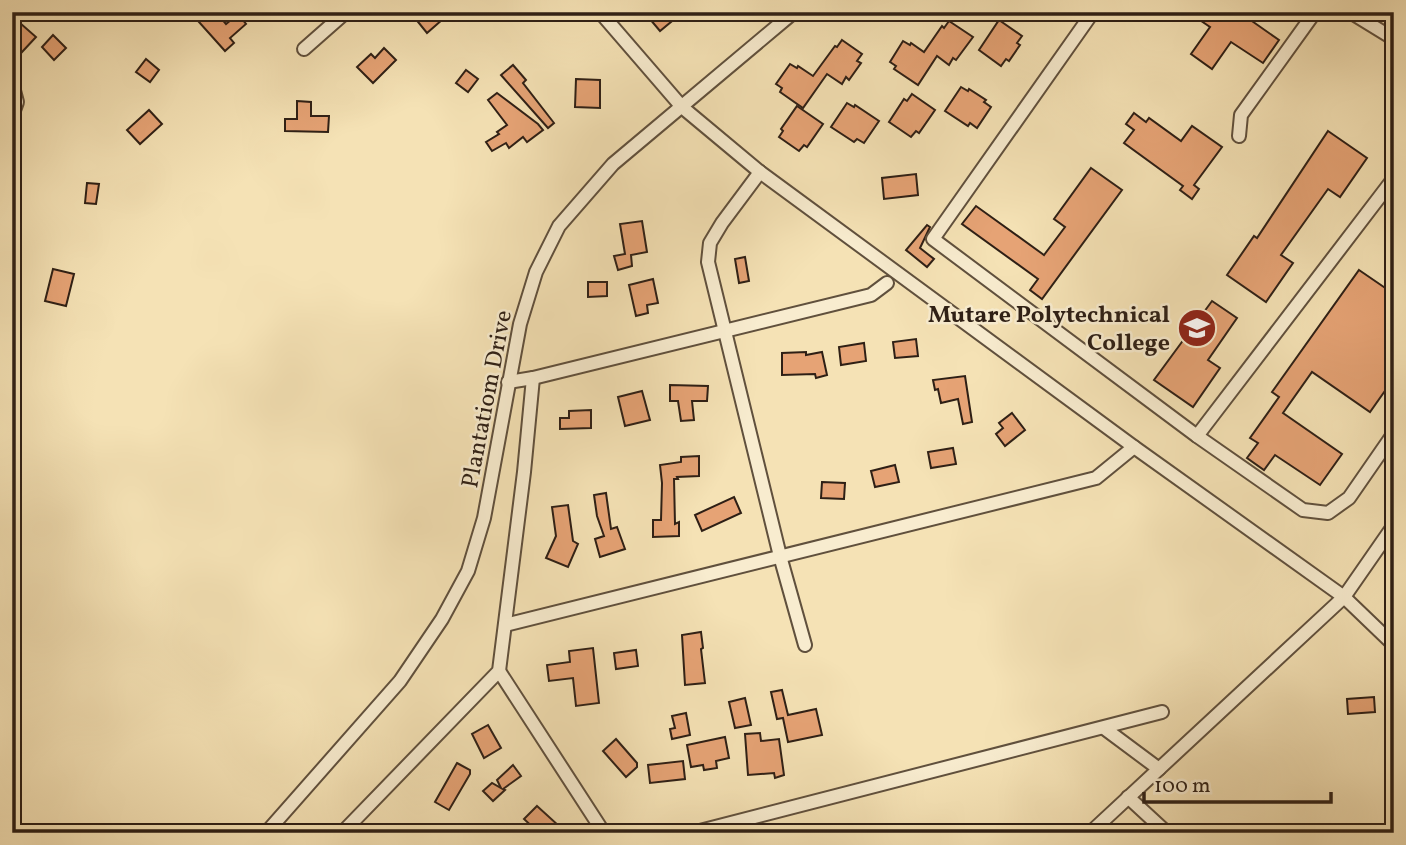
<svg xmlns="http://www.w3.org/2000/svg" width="1406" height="845" font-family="Vollkorn,serif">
<rect width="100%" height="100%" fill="#f5e2b5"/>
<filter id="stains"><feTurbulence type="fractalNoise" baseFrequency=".00286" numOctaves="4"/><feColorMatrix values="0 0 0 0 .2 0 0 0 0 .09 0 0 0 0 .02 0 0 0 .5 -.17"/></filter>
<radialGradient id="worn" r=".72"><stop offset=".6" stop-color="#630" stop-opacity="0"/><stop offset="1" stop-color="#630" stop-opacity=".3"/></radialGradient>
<g fill="#e6a375" stroke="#2e1f15" stroke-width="2">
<path d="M190 12H216L226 24 238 14 246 24 230 38 234 43 225 51Z"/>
<path d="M410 12H451L427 33Z"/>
<path d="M644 12H683L660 31Z"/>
<path d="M1188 12H1239L1279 40 1263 63 1231 42 1212 69 1191 54 1210 27Z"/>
<path d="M12 16 36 37 22 52 12 43Z"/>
<path d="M999 20 1022 36 1017 43 1020 45 1009 61 1006 59 1001 66 979 50Z"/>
<path d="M949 21 973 37 956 60 953 58 949 65 937 56 918 85 894 69 896 66 890 62 903 41 910 45 911 43 924 52 942 26 944 28Z"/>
<path d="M53 35 66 48 54 60 42 47Z"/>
<path d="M842 40 862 54 857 61 861 63 849 80 846 77 842 84 827 74 803 108 780 92 782 88 776 84 790 64 797 68 798 66 813 76 835 46 837 47Z"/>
<path d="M384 48 396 60 373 83 357 67 371 54 375 58Z"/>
<path d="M146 59 159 70 150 82 136 72Z"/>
<path d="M513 65 526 80 523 83 554 123 548 128 501 75Z"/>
<path d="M466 70 478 79 468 92 456 83Z"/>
<path d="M576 79 600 80V108L575 107Z"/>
<path d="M961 87 968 91 969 89 986 100 984 102 991 107 977 128 970 123 968 126 945 111Z"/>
<path d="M497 93 538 124 543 130 527 142 523 137 509 148 506 143 492 151 486 142 499 134 497 132 507 125 488 100Z"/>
<path d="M912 94 935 110 919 133 916 131 911 137 889 122 904 99 907 101Z"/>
<path d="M297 101 311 102V116H329L328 132 285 131V119H297Z"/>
<path d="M847 103 854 107 855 105 879 121 864 143 857 139 854 142 831 127Z"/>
<path d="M797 106 823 124 807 147 804 145 799 151 779 137 783 131 781 129Z"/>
<path d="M149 110 162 124 140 144 127 130Z"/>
<path d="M1134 113 1146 122 1149 118 1181 141 1192 126 1222 147 1194 185 1199 189 1192 199 1180 190 1183 186 1124 143 1134 130 1126 124Z"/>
<path d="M1328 131 1367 158 1340 197 1328 189 1281 255 1293 263 1266 302 1227 275 1254 236 1257 238Z"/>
<path d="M1091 168 1122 190 1042 299 1030 290 1038 279 962 224 976 206 1044 255 1065 227 1054 219Z"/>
<path d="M916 174 918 195 884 199 882 178Z"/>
<path d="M87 183 99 184 96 204 85 203Z"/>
<path d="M642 221 647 252 631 255 632 266 618 270 614 256 625 254 620 224Z"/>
<path d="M927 225 930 227 920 248 934 259 927 267 906 250Z"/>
<path d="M745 257 749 281 739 283 735 259Z"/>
<path d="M53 269 74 274 66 306 45 301Z"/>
<path d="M1359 270 1394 294V378L1370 412 1312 372 1283 413 1342 454 1320 485 1275 455 1264 470 1247 458 1258 443 1250 438 1279 397 1272 392Z"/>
<path d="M653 279 658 303 647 305 648 313 636 316 629 285Z"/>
<path d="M588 282H607V296L588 297Z"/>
<path d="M1212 301 1237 318 1208 360 1220 368 1193 407 1154 380Z"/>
<path d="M916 339 918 356 895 358 893 342Z"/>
<path d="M864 343 866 361 841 365 839 347Z"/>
<path d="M806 352V355L822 352 827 375 816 378 815 374 782 375V353Z"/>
<path d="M965 376 972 422 963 424 958 399 941 403 938 389 935 390 933 380Z"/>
<path d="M670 385 708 386 707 401H692L694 420 681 421 678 401H670Z"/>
<path d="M642 391 650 420 625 426 618 397Z"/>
<path d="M591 410V428L560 429V418H569V411Z"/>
<path d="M1012 413 1025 430 1005 446 996 434 1003 428 999 423Z"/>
<path d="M953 448 956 464 931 468 928 452Z"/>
<path d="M699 456V476L677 477 678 479H674L675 524 679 522V536L653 537V520H661L662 483 660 465 681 462V457Z"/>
<path d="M895 465 899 482 875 487 871 471Z"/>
<path d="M822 482 845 483 844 499 821 498Z"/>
<path d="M606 493 611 529 617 527 625 549 600 557 595 539 604 536 597 516 594 495Z"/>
<path d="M734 497 741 513 702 531 695 515Z"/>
<path d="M568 505 573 541 578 544 568 567 546 558 556 536 552 507Z"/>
<path d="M701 632 703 648 701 649 705 683 685 685 682 635Z"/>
<path d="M593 648 599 703 576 706 573 678 549 681 547 665 570 662 569 651Z"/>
<path d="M636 650 638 666 616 669 614 653Z"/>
<path d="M782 690 788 715 816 709 822 735 788 742 783 718 777 719 771 692Z"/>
<path d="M1374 697 1375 712 1348 714 1347 699Z"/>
<path d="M745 698 751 725 735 728 729 702Z"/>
<path d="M686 713 690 735 672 739 670 729 675 728 672 716Z"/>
<path d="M488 725 501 748 484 758 472 734Z"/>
<path d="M760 733 761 741 779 739 784 775 775 778 774 773 748 775 745 734Z"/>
<path d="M725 737 729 758 716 761 717 768 704 770 703 765 691 767 687 745Z"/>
<path d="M616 739 637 763V767L626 777 603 751Z"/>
<path d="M683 761 685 779 650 783 648 765Z"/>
<path d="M457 763 470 770V774L449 810 435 802Z"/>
<path d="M513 765 521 776 503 789 505 790 493 801 483 791 492 783 501 788 497 780Z"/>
<path d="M537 806 559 826 553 833H539L524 819Z"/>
</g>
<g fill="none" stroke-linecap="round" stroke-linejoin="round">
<g stroke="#60503d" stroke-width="16">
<g id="minor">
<path d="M600 12 682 107 760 172 1134 447 1344 597 1394 645"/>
<path d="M1093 12 933 239 1197 436 1303 510 1328 513 1349 498 1394 433"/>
<path d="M1350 12 1394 39"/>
<path d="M304 49 346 12"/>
<path d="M12 83 17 102 12 116"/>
<path d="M1239 136 1241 115 1315 12"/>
<path d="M760 172 722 223 710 243 708 262 780 556 805 645"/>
<path d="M533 378 871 295 887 283"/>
<path d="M1197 436 1394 178"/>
<path d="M505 625 1096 478 1134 447"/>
<path d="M499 671 604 833"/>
<path d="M1104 728 1159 769"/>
<path d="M1128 797 1167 833"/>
<path d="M266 833 400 681 442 619 468 571 484 518 520 324 536 272 559 226 613 164 794 12"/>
<path d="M342 833 499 671 524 472 533 378 508 382"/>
<path d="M692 833 1162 712"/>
<path d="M1090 833 1344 597 1394 525"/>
</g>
</g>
<use href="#minor" stroke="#f8eccf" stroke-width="12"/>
</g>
<defs>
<g id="university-disc" transform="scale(2.0125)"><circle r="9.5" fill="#8f2418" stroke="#f8eccf"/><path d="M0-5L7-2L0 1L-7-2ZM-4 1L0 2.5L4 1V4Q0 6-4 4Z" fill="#fff"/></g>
</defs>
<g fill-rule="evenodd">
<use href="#university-disc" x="1197" y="328"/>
</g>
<g text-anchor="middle" stroke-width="5" stroke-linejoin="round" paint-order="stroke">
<g font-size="24" font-weight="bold" fill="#2e1f15" stroke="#f8eccf" text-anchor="end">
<text x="1170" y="322">Mutare Polytechnical<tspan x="1170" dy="28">College</tspan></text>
</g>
<g font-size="24" fill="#2e1f15" stroke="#f8eccf">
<text transform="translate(486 399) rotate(-79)" y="8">Plantatiom Drive</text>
</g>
</g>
<rect width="1406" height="845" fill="none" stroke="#f5e2b5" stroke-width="42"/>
<rect x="14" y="14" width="1378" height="817" fill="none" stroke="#2e1f15" stroke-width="3.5"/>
<rect x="21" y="21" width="1364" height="803" fill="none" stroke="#2e1f15" stroke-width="2"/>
<path d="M1144 792v10h187v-10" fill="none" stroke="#2e1f15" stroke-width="3.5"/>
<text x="1154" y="792" font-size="21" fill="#2e1f15" stroke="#f8eccf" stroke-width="5" paint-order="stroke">100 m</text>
<rect width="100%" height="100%" filter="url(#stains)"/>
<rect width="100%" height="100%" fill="url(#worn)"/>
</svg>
